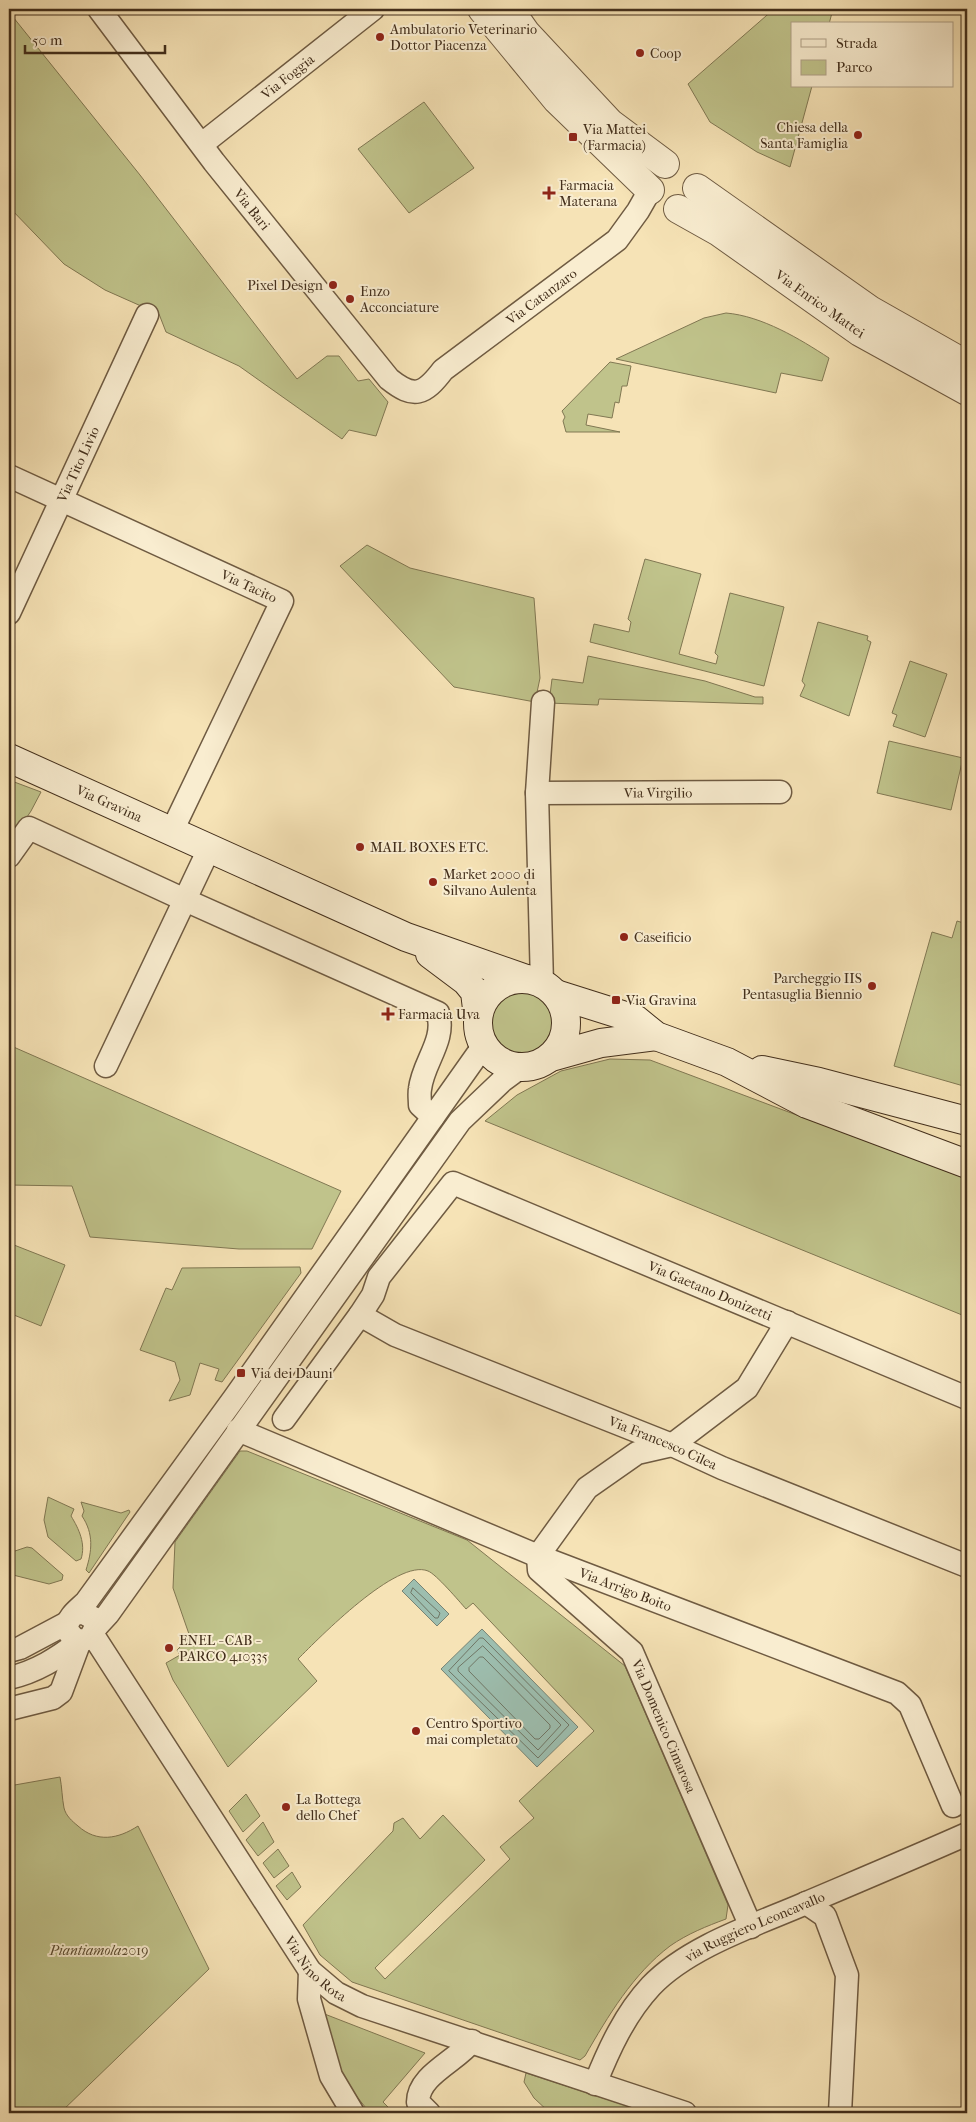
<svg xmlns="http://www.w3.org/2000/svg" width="976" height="2122" font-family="'IM FELL French Canon',serif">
<rect width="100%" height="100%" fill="#f6e3b6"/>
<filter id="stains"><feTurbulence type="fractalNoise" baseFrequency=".004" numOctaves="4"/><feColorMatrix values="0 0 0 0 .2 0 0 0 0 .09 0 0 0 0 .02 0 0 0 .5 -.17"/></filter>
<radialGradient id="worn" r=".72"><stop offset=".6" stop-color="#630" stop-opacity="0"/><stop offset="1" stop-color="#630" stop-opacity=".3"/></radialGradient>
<g fill="#c0c38b" stroke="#817853">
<path d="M774 9H833L829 24H792V86H812L790 167 757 152 710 122 688 84Z"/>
<path d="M9 12 140 175 297 379 327 356H339L358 381 369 379 388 402 376 436 349 430 342 439 239 366 166 332 159 314 105 290 64 264 9 207Z"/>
<path d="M424 102 474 168 409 213 358 149Z"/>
<path d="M726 313C762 316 800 339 829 358L822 381 781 373 776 393 616 359 704 318Z"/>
<path d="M610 362 631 366 627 386H622L619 403 615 402 612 418 588 414 586 425 620 432H566L563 421 565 417 562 411Z"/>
<path d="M367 545 410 568 534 598 540 678 535 702 454 687 340 566Z"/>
<path d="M645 559 701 574 679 654 716 664 718 656 715 653 730 593 784 607 764 686 590 642 594 624 629 632 631 622 628 619Z"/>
<path d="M818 622 868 636 867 640 871 642 849 716 800 696 805 685 802 681Z"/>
<path d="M588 656 705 681 755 697H763V704L599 699 598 705 549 703 552 679 583 683Z"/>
<path d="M910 661 947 674 925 737 893 726 897 715 892 713Z"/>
<path d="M889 741 963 758 951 810 877 793Z"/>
<path d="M9 780 41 792 31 811 9 844Z"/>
<path d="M957 921 967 924V1087L894 1066 932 932 952 938Z"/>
<circle cx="522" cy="1023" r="35"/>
<path d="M9 1045 341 1191 312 1249H239L90 1237 72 1186 9 1185Z"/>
<path d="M610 1059 650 1060 967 1179V1317L485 1121 517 1095 561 1071Z"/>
<path d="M14 1245 65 1265 41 1326 9 1313V1258Z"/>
<path d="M300 1267 301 1273 222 1382 215 1380 219 1369 200 1363 190 1395 169 1401 180 1380 175 1362 140 1350 166 1288 172 1290 182 1268Z"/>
<path d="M240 1451H247L467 1540 625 1666 728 1905 726 1919C707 1926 687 1934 670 1946 633 1974 608 2016 585 2056L580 2060 352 1982 320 1955 303 1925 393 1831 394 1823 403 1818 420 1839 443 1815 485 1860 375 1968 385 1979 510 1859 500 1847 534 1818 519 1801 594 1731 473 1603 466 1609C459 1601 436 1574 428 1571 397 1558 319 1638 298 1659L317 1681 228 1767 173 1680 166 1663 180 1655 177 1650 190 1637 173 1588 175 1542Z"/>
<path d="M48 1497 74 1509 71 1516C79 1529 86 1544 81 1559L76 1561 48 1537 44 1520Z"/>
<path d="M81 1502 121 1513 129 1510 130 1512 89 1573 86 1570C92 1551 94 1534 82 1516L84 1511Z"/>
<path d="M27 1547 32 1548 63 1575 62 1580 49 1584 9 1574V1553Z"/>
<path d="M60 1777C62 1787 62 1798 64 1808 66 1816 72 1821 78 1826 97 1843 118 1839 138 1826L209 1969 60 2113H9V1786Z"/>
<path d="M246 1794 260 1816 243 1832 229 1811Z"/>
<path d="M263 1822 274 1842 258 1856 246 1840Z"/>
<path d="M278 1849 289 1866 274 1878 263 1863Z"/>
<path d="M292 1872 301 1887 287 1900 276 1886Z"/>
<path d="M322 2013 425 2053 383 2102 394 2113H370L341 2077Z"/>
<path d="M526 2073 649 2113H550L534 2098 524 2082Z"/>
</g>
<g fill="#9dbeaf" stroke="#798474">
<path d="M414 1579 449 1614 437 1626 402 1591Z"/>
<path d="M482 1629 578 1727 537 1767 441 1669Z"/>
</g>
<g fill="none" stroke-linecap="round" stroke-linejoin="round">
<g stroke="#707665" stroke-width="1">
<path d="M413 1588 440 1613 438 1618H435L411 1593Z"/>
<path d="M480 1638H483L569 1725 538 1758 449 1671Z"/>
<path d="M483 1646 561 1725 538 1750 458 1671V1668Z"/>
<path d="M480 1657H483L550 1725V1728L539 1739H535L469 1671V1668Z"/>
</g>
<g stroke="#6f5b42" stroke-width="25">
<g id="minor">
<path id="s1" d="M99 9 214 162 389 379C414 399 424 395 443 370L617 240 638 211 650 190"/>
<path id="s2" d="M202 144 373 9"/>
<path id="s3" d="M9 476 282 601 171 833"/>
<path id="s4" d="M9 613 147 315"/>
<path id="s5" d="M537 793 780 792"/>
<path d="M9 856 29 828 185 900 438 1013C446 1041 423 1062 420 1089 419 1094 420 1100 420 1105L433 1117"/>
<path d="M542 984 537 793 543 702"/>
<path d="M106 1066 209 849"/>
<path id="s6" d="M360 1315 395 1335 672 1445 722 1468 967 1566"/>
<path id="s7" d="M284 1419 360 1315 373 1295 379 1277 453 1183 967 1398"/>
<path id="s8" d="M238 1430 538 1556 897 1693 910 1705 953 1806"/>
<path d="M73 1615 82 1612 93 1618 96 1627 90 1638C79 1643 71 1639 67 1628 68 1616 78 1610 86 1602L235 1397 484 1045"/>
<path d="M96 1627 108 1614 460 1121 502 1081 521 1067"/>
<path id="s9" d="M93 1635 310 1971 336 1993 362 2006 685 2113"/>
<path d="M9 1651 20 1648 67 1623"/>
<path d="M9 1678C36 1672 58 1658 80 1641"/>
<path d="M9 1709 53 1698 61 1692 80 1641"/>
<path d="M806 1903 825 1916 847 1975 840 2113"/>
<path d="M751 1927 632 1652 539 1570 538 1556 587 1488 637 1453 672 1445 747 1388 787 1322"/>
<path d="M310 1971 309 1999 331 2076 353 2113"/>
<path id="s10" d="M595 2084C609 2049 625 2014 651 1986 688 1947 755 1925 804 1904 858 1881 913 1858 967 1834"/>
<path d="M429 2113 418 2102C418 2075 457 2061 472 2041"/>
</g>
</g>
<g stroke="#6f5b42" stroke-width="30">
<g id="tertiary">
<path d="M482 9 557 100 650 190"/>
<path d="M509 9 526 33 610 123 665 164"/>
<path d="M697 188 870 310 967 365"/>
<path id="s11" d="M678 209 719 232 860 332 967 391"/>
</g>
</g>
<g stroke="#422e1b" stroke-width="30">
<g id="secondary">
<path id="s12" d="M9 758 406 937 526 979"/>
<path d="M430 954 466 981 475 992 478 1017"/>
<circle cx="522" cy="1023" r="44"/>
<path d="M556 994 635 1019 656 1036 727 1062 807 1104 967 1164"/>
<path d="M551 1057 601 1043 656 1036"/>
<path d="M762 1070 819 1082 967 1121"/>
</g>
</g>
<use href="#minor" stroke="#f9edd0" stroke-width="22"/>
<use href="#tertiary" stroke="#f9edd0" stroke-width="28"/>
<use href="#secondary" stroke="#f9edd0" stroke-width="28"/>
</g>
<g fill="#8f2418" stroke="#f9edd0" stroke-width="2">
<circle cx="380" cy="37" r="5"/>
<circle cx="640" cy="53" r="5"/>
<circle cx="858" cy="135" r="5"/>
<rect x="568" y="132" width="10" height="10" rx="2.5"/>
<path d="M546.5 185.5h5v5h5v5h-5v5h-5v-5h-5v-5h5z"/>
<circle cx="333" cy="285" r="5"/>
<circle cx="350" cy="299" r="5"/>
<circle cx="360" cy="847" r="5"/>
<circle cx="433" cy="882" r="5"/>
<circle cx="624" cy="937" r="5"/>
<circle cx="872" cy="986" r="5"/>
<rect x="611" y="995" width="10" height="10" rx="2.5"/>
<path d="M385.5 1006.5h5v5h5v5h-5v5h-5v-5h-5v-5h5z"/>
<rect x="236" y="1368" width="10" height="10" rx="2.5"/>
<circle cx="169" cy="1648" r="5"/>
<circle cx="416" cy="1731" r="5"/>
<circle cx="286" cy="1807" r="5"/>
</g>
<g text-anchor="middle" stroke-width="4" stroke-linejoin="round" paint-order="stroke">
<g font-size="14" fill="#422e1b" stroke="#f9edd0" text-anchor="start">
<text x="390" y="34">Ambulatorio Veterinario<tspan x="390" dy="16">Dottor Piacenza</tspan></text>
<text x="650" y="58">Coop</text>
<text x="848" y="132" text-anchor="end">Chiesa della<tspan x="848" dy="16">Santa Famiglia</tspan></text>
<text x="583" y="134">Via Mattei<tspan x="583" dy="16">(Farmacia)</tspan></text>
<text x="559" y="190">Farmacia<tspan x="559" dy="16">Materana</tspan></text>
<text x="323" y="290" text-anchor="end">Pixel Design</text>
<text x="360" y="296">Enzo<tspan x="360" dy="16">Acconciature</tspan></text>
<text x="370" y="852">MAIL BOXES ETC.</text>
<text x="443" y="879">Market 2000 di<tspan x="443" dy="16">Silvano Aulenta</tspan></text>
<text x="634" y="942">Caseificio</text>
<text x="862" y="983" text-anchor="end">Parcheggio IIS<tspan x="862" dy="16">Pentasuglia Biennio</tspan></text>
<text x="626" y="1005">Via Gravina</text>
<text x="398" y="1019">Farmacia Uva</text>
<text x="251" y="1378">Via dei Dauni</text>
<text x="179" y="1645">ENEL - CAB -<tspan x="179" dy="16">PARCO 410335</tspan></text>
<text x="426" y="1728">Centro Sportivo<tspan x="426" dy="16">mai completato</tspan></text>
<text x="296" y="1804">La Bottega<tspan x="296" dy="16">dello Chef</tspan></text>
</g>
<g font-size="14" fill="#422e1b" stroke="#f9edd0">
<text dy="5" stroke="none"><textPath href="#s2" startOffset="109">Via Foggia</textPath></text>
<text dy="5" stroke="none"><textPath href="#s1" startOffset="252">Via Bari</textPath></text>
<text dy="5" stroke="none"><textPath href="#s1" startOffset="659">Via Catanzaro</textPath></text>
<text dy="5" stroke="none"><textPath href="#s11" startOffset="171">Via Enrico Mattei</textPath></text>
<text dy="5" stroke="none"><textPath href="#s4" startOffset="164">Via Tito Livio</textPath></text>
<text dy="5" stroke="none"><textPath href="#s3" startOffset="264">Via Tacito</textPath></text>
<text dy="5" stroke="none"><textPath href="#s5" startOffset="121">Via Virgilio</textPath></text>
<text dy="5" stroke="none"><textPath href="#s12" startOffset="110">Via Gravina</textPath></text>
<text dy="5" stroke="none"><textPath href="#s7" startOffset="570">Via Gaetano Donizetti</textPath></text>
<text dy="5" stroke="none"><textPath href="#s6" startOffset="329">Via Francesco Cilea</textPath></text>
<text dy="5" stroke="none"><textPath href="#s8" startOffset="419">Via Arrigo Boito</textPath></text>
<text transform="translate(664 1726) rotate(67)" y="5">Via Domenico Cimarosa</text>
<text dy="5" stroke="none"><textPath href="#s10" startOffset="234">via Ruggiero Leoncavallo</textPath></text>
<text dy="5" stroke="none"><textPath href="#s9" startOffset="402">Via Nino Rota</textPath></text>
</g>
<g font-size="14" font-style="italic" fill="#5b4c31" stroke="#f9edd0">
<text x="99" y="1955">Piantiamola2019</text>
</g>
</g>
<rect width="976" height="2122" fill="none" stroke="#f6e3b6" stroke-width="30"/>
<rect x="10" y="10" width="956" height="2102" fill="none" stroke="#422e1b" stroke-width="2.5"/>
<rect x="15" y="15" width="946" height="2092" fill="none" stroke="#422e1b"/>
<rect x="791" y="22" width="162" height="65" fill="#f9edd0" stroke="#b0a188"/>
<rect x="801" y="39" width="25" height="8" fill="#f9edd0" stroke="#b0a188"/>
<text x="836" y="48" font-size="15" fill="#422e1b">Strada</text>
<rect x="801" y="60" width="25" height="15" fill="#c0c38b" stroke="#b0a188"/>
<text x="836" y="72" font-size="15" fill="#422e1b">Parco</text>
<path d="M25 45v8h140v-8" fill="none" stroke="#422e1b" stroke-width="2.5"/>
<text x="32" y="45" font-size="15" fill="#422e1b" stroke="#f9edd0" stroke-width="4" paint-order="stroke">50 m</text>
<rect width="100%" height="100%" filter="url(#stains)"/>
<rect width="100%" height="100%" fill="url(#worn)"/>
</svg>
